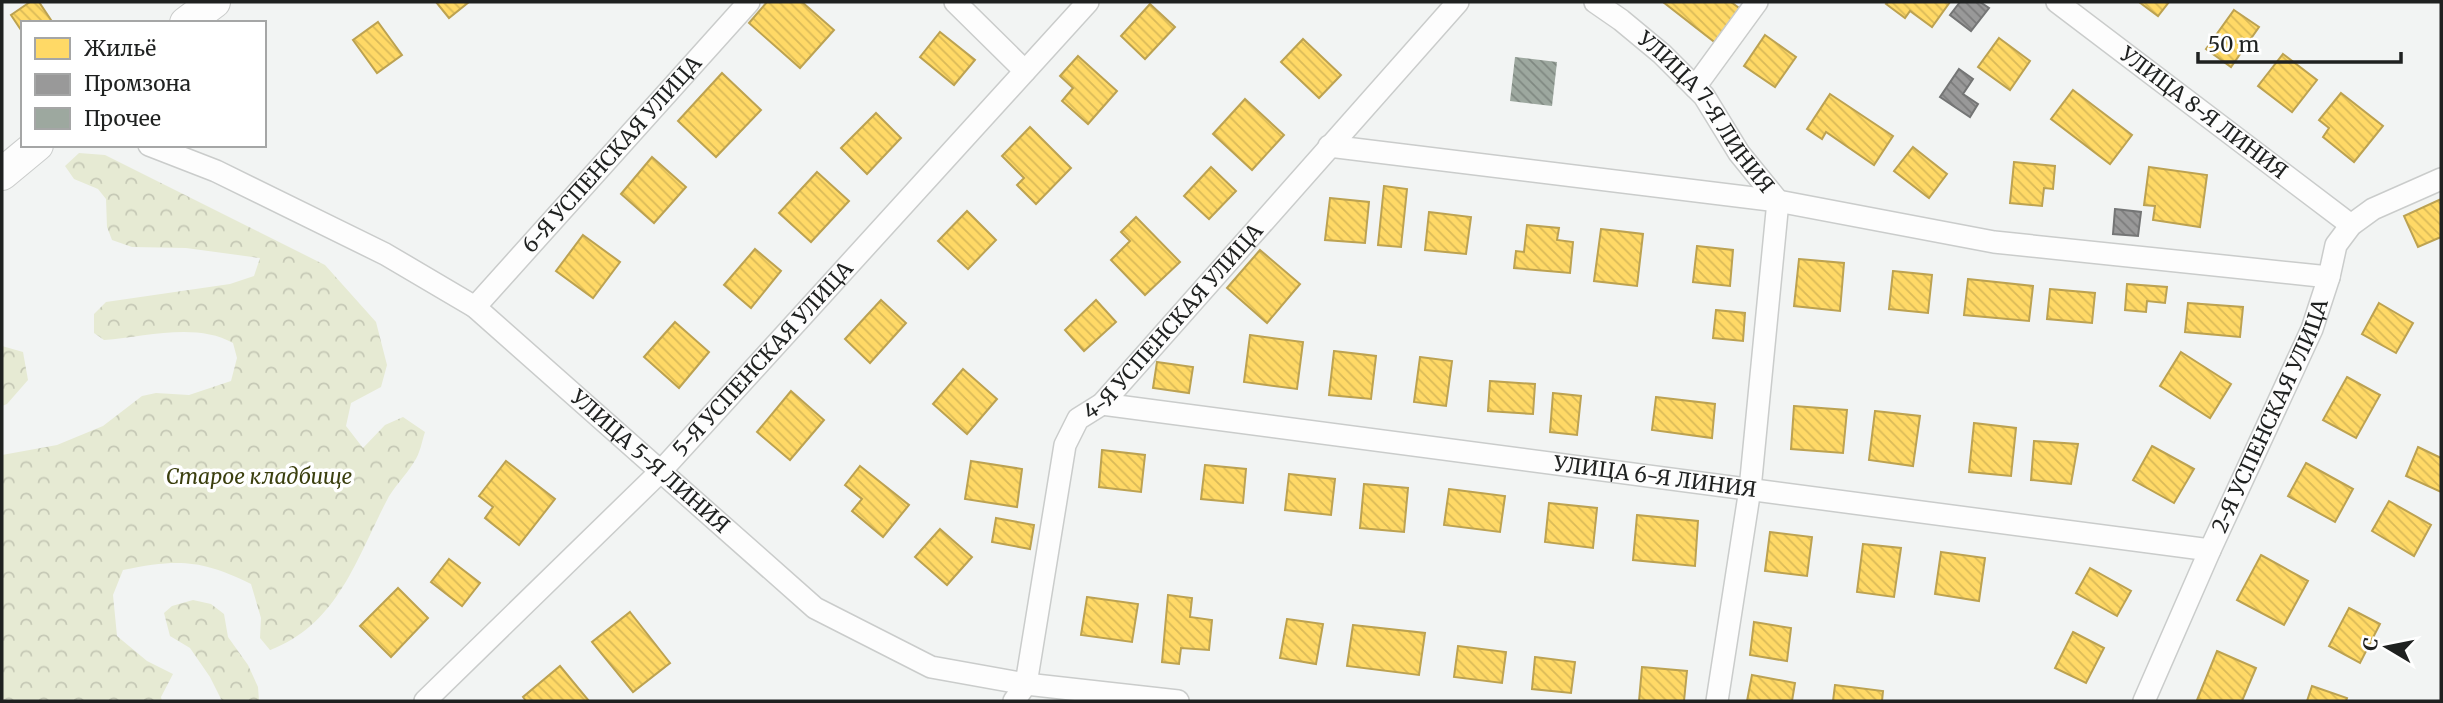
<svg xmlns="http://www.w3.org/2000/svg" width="2443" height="703" font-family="Merriweather,serif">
<defs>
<pattern id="forest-crowns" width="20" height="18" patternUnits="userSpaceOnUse" patternTransform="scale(1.75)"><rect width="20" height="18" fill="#e6ead3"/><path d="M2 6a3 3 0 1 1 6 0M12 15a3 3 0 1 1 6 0" fill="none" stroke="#c5c8b5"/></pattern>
<pattern id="homes-back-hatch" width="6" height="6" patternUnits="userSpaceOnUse" patternTransform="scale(1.75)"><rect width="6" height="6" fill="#ffd966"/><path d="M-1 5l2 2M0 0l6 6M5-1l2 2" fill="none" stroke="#daba58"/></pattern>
<pattern id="industry-back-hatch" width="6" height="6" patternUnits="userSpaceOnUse" patternTransform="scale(1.75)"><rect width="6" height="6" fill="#999"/><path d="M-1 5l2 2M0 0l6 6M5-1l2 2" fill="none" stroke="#7c7c7c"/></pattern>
<pattern id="building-back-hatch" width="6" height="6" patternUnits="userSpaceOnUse" patternTransform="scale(1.75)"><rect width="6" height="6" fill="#9da89f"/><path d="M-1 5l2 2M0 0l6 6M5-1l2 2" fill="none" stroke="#7f8881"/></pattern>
</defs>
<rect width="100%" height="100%" fill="#f2f4f3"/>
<g fill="url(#forest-crowns)">
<path d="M79 153 105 155 325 265 376 322 387 365 381 387 351 403 346 426 363 448 385 425 403 417 425 432C422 441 420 454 414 462 406 476 393 487 386 502 356 560 337 625 270 650L260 638 261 618 251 584C201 559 177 559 123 570L113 595 117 636 147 661 173 674 161 697 162 701H2V455L57 445 103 426 142 396 156 393 189 395 231 381 237 358 233 343C196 322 145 337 104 340L94 333V314L106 302 230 284 254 276 260 258 186 248 132 247 112 240 107 227 106 199 98 189 74 179 65 166Z"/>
<path d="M2 346 23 352 28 380 7 404 2 406Z"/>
<path d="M193 600 211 604 224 614 228 637 248 665 258 687 259 701H222L210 677 190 648 170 636 164 613 172 606Z"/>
</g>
<g fill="url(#homes-back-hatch)" stroke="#bca251" stroke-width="2">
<path d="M30 2H39L53 23H23V33L11 15Z"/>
<path d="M436 2H469L449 18Z"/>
<path d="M767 2H802L834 30 800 68 749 23Z"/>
<path d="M1663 2H1731L1743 11 1717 44Z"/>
<path d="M1888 2H1950L1932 27 1910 11 1905 18 1886 4Z"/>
<path d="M2139 2H2169L2158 16Z"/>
<path d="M1150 4 1175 27 1145 59 1121 36Z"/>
<path d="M2234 10 2259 27 2231 67 2206 49Z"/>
<path d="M378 22 402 55 377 73 353 40Z"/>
<path d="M940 32 975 60 954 85 920 57Z"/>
<path d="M1765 35 1796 57 1775 87 1744 66Z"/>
<path d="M1999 38 2030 61 2010 90 1978 67Z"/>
<path d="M1303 39 1341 75 1319 98 1281 62Z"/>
<path d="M2283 54 2317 80 2292 112 2258 86Z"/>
<path d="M1078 56 1117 91 1088 124 1062 101 1073 88 1060 76Z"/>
<path d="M722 73 761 110 716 157 678 121Z"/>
<path d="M2073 90 2132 135 2110 164 2051 119Z"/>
<path d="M2341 93 2383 126 2354 162 2323 137 2329 128 2319 120Z"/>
<path d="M1830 94 1893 136 1874 165 1826 132 1822 139 1807 129Z"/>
<path d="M1245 99 1284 135 1252 170 1213 134Z"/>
<path d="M876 113 901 138 867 174 841 148Z"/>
<path d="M1030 127 1071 168 1036 204 1017 185 1024 178 1002 156Z"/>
<path d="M1913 147 1947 174 1929 198 1894 171Z"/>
<path d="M652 157 686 187 654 223 621 194Z"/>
<path d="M2014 162 2055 166 2053 189 2044 188 2042 206 2010 203Z"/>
<path d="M1211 167 1236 191 1209 219 1184 196Z"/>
<path d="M2149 167 2207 175 2200 227 2153 220 2155 206 2144 205Z"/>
<path d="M817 172 849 201 811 242 779 213Z"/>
<path d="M1384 186 1407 189 1401 247 1378 245Z"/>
<path d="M1330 198 1369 202 1365 243 1325 240Z"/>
<path d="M2441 199V237L2418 247 2404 216Z"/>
<path d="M967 211 996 240 968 269 938 241Z"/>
<path d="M1429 212 1471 217 1466 254 1425 250Z"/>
<path d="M1136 217 1180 262 1145 295 1111 260 1130 241 1121 232Z"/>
<path d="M1527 225 1559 228 1557 240 1573 242 1570 273 1514 268 1516 251 1524 252Z"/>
<path d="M1601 229 1643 234 1637 286 1594 281Z"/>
<path d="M583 235 620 262 593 298 556 271Z"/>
<path d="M1697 246 1733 250 1730 286 1693 282Z"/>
<path d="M755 249 781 271 751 308 724 285Z"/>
<path d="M1260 250 1300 284 1267 323 1227 288Z"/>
<path d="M1799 259 1844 263 1840 311 1794 306Z"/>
<path d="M1893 271 1932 275 1928 313 1889 309Z"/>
<path d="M1968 279 2033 286 2029 321 1964 315Z"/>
<path d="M2127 284 2167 287 2165 303 2147 301 2146 312 2125 310Z"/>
<path d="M2050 289 2095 293 2092 323 2047 319Z"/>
<path d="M881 300 906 323 870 363 845 339Z"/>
<path d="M1096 300 1116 322 1084 351 1065 330Z"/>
<path d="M2188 303 2243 307 2240 337 2185 332Z"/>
<path d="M2379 303 2413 323 2396 353 2362 334Z"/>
<path d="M1716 310 1745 313 1743 341 1713 338Z"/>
<path d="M675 322 709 352 679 388 644 357Z"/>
<path d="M1250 335 1303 342 1297 389 1244 382Z"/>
<path d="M1334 351 1376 356 1371 399 1329 395Z"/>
<path d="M2181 352 2231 384 2210 418 2160 386Z"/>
<path d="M1420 357 1452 361 1446 406 1414 402Z"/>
<path d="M1157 362 1193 367 1189 393 1153 388Z"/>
<path d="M963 369 997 399 967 434 933 404Z"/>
<path d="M2347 377 2380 395 2356 438 2323 420Z"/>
<path d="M1490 381 1535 384 1533 414 1488 411Z"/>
<path d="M791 391 824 420 790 460 757 432Z"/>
<path d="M1553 393 1581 396 1577 435 1550 432Z"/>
<path d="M1656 397 1715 404 1712 438 1652 430Z"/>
<path d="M1794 406 1847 410 1843 453 1791 449Z"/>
<path d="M1875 411 1920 416 1913 466 1869 460Z"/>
<path d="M1974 423 2016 428 2011 476 1969 472Z"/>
<path d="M2034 441 2078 444 2071 484 2031 480Z"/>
<path d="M2152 446 2194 469 2174 503 2133 480Z"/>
<path d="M2418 447 2441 458V492L2406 476Z"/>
<path d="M1102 450 1145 455 1141 492 1099 487Z"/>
<path d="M506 461 555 499 519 545 485 518 493 507 479 496Z"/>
<path d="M971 461 1022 469 1017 507 965 499Z"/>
<path d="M2306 463 2353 489 2335 522 2288 496Z"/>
<path d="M1205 465 1246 469 1243 503 1201 499Z"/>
<path d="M860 466 909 505 883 537 852 511 862 499 845 485Z"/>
<path d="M1289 474 1335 479 1331 515 1285 510Z"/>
<path d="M1364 484 1408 488 1404 532 1360 528Z"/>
<path d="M1449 489 1505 496 1500 532 1444 525Z"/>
<path d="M2389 501 2431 525 2414 556 2372 531Z"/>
<path d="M1549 503 1597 508 1593 548 1545 542Z"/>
<path d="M1637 515 1698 521 1695 566 1633 560Z"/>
<path d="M996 518 1034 525 1030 549 992 542Z"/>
<path d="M940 529 972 557 947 585 915 557Z"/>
<path d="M1770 532 1812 537 1807 576 1765 571Z"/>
<path d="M1863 544 1901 548 1894 597 1857 592Z"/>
<path d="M1941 552 1985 558 1979 601 1935 594Z"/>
<path d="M2261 555 2308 581 2284 625 2237 600Z"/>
<path d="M449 559 480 583 462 606 431 582Z"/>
<path d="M2090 568 2131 591 2117 616 2076 593Z"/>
<path d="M398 588 428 618 391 657 360 626Z"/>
<path d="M1168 595 1192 598 1190 617 1212 620 1209 650 1181 648 1179 664 1162 662Z"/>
<path d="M1087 597 1138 604 1132 642 1081 635Z"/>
<path d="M2349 608 2380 624 2360 663 2329 646Z"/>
<path d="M630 612 670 663 633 692 592 642Z"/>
<path d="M1287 619 1323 624 1316 664 1280 658Z"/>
<path d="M1754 622 1791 628 1787 661 1750 655Z"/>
<path d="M1353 625 1425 633 1419 675 1347 666Z"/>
<path d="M2073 632 2104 648 2086 683 2055 668Z"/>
<path d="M1458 646 1506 652 1502 683 1454 677Z"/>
<path d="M2217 651 2256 668 2242 701 2197 700Z"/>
<path d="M1535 657 1575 662 1571 693 1532 689Z"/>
<path d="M560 666 589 701H526L523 697Z"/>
<path d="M1642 667 1687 671 1684 701H1639Z"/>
<path d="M1752 675 1795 683 1792 701H1747Z"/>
<path d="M1835 685 1883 691 1882 701H1833Z"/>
<path d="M2312 686 2347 698 2346 701H2307Z"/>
</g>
<g fill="url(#industry-back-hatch)" stroke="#747575" stroke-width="2">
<path d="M1960 2H1980L1989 8 1971 31 1950 15Z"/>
<path d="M1959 69 1973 79 1963 94 1978 104 1970 117 1940 97Z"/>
<path d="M2115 209 2141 212 2138 236 2113 234Z"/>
</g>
<path fill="url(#building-back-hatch)" d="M1515 57 1557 62 1552 106 1510 101Z"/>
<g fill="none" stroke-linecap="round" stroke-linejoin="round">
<g stroke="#cacccb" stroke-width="24">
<g id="street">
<path d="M955 2 1025 71"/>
<path id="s1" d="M1595 2 1621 20 1662 54 1704 96 1739 153 1778 201 1750 489 1717 701"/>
<path id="s2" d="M2057 2 2351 225"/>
<path d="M1695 87 1757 2"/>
<path id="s3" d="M149 145 216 171 385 254 475 307 815 608 931 667 1026 684 1178 701"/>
<path d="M1329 146 1778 201 1994 242 2329 277"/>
<path id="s4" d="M475 307 749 2"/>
<path id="s5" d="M1102 404 2210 550"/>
<path id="s6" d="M425 701 661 471 1088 2"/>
<path id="s7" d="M1014 701 1026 684 1065 445 1078 419 1102 404 1458 2"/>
<path id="s8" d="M2144 701 2210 550 2312 329 2329 277 2336 245 2351 225 2373 209 2441 179"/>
</g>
</g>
<g stroke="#cacccb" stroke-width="34">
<g id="secondary">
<path d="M186 23 214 2"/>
<path d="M2 174 37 145"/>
</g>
</g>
<use href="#street" stroke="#fdfdfd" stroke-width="21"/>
<use href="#secondary" stroke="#fdfdfd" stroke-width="32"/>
</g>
<g text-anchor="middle" stroke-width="7" stroke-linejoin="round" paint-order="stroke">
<g font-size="21" fill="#1f2120" stroke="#fff">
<text dy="7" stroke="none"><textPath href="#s1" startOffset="158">УЛИЦА 7-Я ЛИНИЯ</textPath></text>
<text dy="7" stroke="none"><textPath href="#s2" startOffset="184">УЛИЦА 8-Я ЛИНИЯ</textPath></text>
<text dy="7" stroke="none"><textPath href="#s4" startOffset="205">6-Я УСПЕНСКАЯ УЛИЦА</textPath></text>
<text dy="7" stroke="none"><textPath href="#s7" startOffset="429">4-Я УСПЕНСКАЯ УЛИЦА</textPath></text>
<text dy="7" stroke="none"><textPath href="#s6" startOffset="481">5-Я УСПЕНСКАЯ УЛИЦА</textPath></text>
<text dy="7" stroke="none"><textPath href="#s8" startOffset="312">2-Я УСПЕНСКАЯ УЛИЦА</textPath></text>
<text dy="7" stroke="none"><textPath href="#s3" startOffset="598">УЛИЦА 5-Я ЛИНИЯ</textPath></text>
<text dy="7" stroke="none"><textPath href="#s5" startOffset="558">УЛИЦА 6-Я ЛИНИЯ</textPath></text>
</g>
<g font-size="21" font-style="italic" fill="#3b3f0e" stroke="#fff">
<text x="259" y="484">Старое кладбище</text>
</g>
</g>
<rect width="2443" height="703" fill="none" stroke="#1f2120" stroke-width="7"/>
<rect x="21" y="21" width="245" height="126" fill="#ffffff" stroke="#a5a6a6" stroke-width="2"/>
<rect x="35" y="38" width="35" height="21" fill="#ffd966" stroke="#a5a6a6" stroke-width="2"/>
<text x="84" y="56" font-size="21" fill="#1f2120">Жильё</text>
<rect x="35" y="74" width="35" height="21" fill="#999999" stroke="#a5a6a6" stroke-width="2"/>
<text x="84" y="91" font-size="21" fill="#1f2120">Промзона</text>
<rect x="35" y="108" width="35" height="21" fill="#9da89f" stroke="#a5a6a6" stroke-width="2"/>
<text x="84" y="126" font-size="21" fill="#1f2120">Прочее</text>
<g transform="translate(2387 647) rotate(280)" stroke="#ffffff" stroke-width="5" paint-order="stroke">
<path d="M0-5L12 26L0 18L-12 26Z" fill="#1f2120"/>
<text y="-10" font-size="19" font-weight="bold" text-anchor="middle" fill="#1f2120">С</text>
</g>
<path d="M2198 52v10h203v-10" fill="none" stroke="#1f2120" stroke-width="3.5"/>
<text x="2208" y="52" font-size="21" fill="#1f2120" stroke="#ffffff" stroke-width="5" paint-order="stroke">50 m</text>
</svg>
